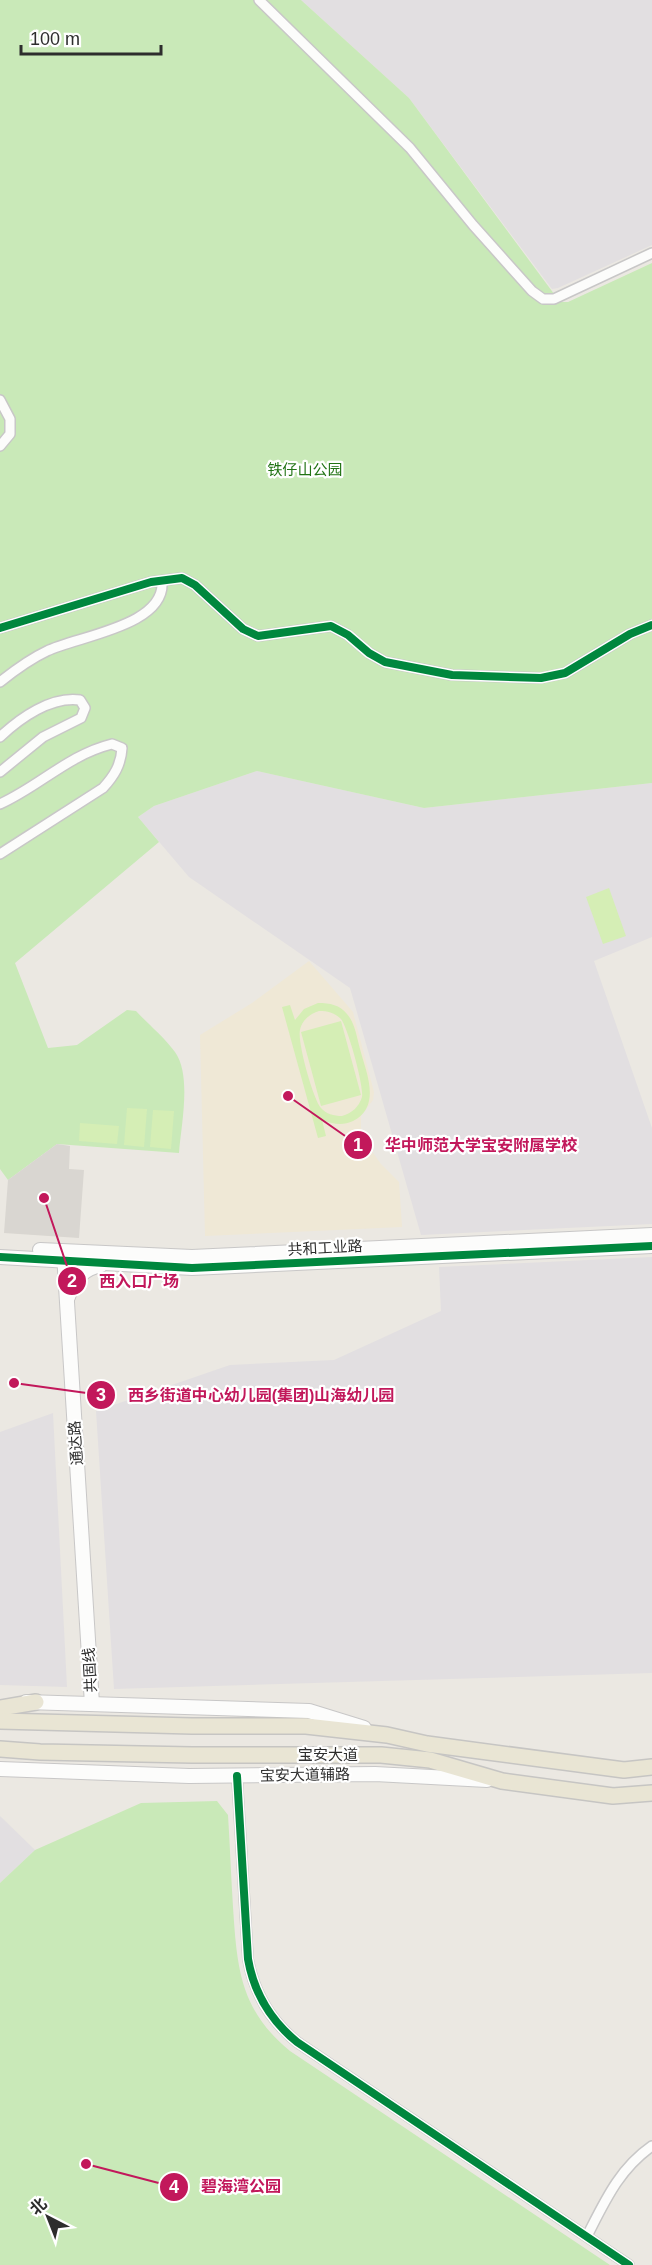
<svg xmlns="http://www.w3.org/2000/svg" width="652" height="2265" font-family="Arial,'Noto Sans SC',sans-serif">
<rect width="100%" height="100%" fill="#ebe8e2"/>
<g fill="#e2dfe1">
<path d="M301 0H652V245L558 288 552 289 409 98Z"/>
<path d="M257 771 424 808 652 783V937L594 961 652 1128V1224L421 1235 350 988 189 877 138 817 154 806Z"/>
<path d="M652 1257V1673L114 1689 96 1411 230 1365 334 1360 441 1311 439 1267Z"/>
<path d="M53 1413 67 1687 0 1685V1432Z"/>
<path d="M0 1816 35 1850 0 1883Z"/>
</g>
<path fill="#efe8d6" d="M309 961 353 1012 374 1092 373 1100 361 1116V1129L368 1146 381 1164 399 1182 402 1227 205 1236 200 1035 252 1003Z"/>
<g fill="#c9e9b8">
<path d="M0 0H301L409 98 560 302H568L652 263V783L424 808 257 771 154 806 138 817 159 842 15 963 48 1048 77 1045 127 1010 136 1011C148 1024 164 1037 175 1052 192 1076 181 1125 179 1153L57 1144 8 1180 0 1169Z"/>
<path d="M217 1801 228 1815C230 1846 231 1877 233 1907 237 1968 240 2010 290 2051L610 2265H0V1883L35 1850 141 1803Z"/>
</g>
<g fill="#d5eeb5" fill-rule="evenodd">
<path d="M609 888 626 936 603 944 586 897Z"/>
<path d="M318 1003C330 1003 340 1005 347 1014 355 1023 357 1038 360 1049 366 1072 382 1106 353 1121 343 1126 332 1124 322 1120L326 1136 318 1138 282 1007 290 1005 295 1020 304 1009ZM319 1011C328 1011 335 1013 341 1019 348 1028 364 1086 362 1097 359 1107 352 1113 342 1116 334 1116 326 1114 321 1108 313 1099 297 1041 300 1030 302 1020 310 1014 319 1011Z"/>
<path d="M341 1021 361 1095 321 1106 301 1032Z"/>
<path d="M127 1108 147 1109 144 1147 124 1145Z"/>
<path d="M153 1110 174 1111 171 1149 150 1147Z"/>
<path d="M80 1123 119 1126 117 1144 79 1141Z"/>
</g>
<path fill="#d9d6d1" d="M57 1144 70 1146 69 1169 84 1170 79 1238 4 1233 8 1180Z"/>
<g fill="none" stroke-linecap="round" stroke-linejoin="round">
<g stroke="#c8c7c7" stroke-width="12">
<g id="street">
<path d="M259 0 410 148 473 225 532 291 543 299H554L652 253"/>
<path d="M0 400 10 419V434L0 446"/>
<path d="M0 628 151 582 182 578 195 585 243 629 258 636 331 626 348 635 369 653 385 662 452 675 541 678 565 673 630 634 652 625"/>
<path d="M0 682C15 670 30 659 47 651 78 636 166 626 162 581"/>
<path d="M0 737C20 718 51 696 80 700L85 708 81 718 43 737 0 772"/>
<path d="M0 804C40 786 68 755 112 744L122 748C121 765 114 776 103 788L0 854"/>
<path d="M237 1776 248 1959C254 1993 270 2020 297 2042L629 2265"/>
<path d="M587 2236C605 2201 619 2169 652 2146"/>
</g>
</g>
<g stroke="#c8c7c7" stroke-width="16">
<g id="secondary">
<path d="M40 1250 192 1257 652 1235"/>
<path d="M64 1254 92 1704"/>
<path d="M0 1257 192 1268 652 1246"/>
<path d="M68 1297C73 1280 83 1268 101 1265"/>
<path d="M26 1702 309 1711 364 1728"/>
<path d="M0 1769 189 1776 375 1774 487 1780"/>
</g>
</g>
<g stroke="#c6c5c3" stroke-width="18">
<g id="primary">
<path d="M0 1708 36 1702"/>
<path d="M0 1721 192 1726H306L387 1735 427 1744 624 1770 652 1767"/>
<path d="M0 1749 40 1752 192 1755H381L430 1760 502 1781 613 1796 652 1793"/>
</g>
</g>
<use href="#street" stroke="#fcfcfb" stroke-width="9"/>
<use href="#secondary" stroke="#fcfcfb" stroke-width="14"/>
<use href="#primary" stroke="#e9e5d4" stroke-width="15"/>
<g stroke="#fff" stroke-width="11">
<g id="cycleway">
<path d="M0 628 151 582 182 578 195 585 243 629 258 636 331 626 348 635 369 653 385 662 452 675 541 678 565 673 630 634 652 625"/>
<path d="M0 1257 192 1268 652 1246"/>
<path d="M237 1776 248 1959C254 1993 270 2020 297 2042L629 2265"/>
</g>
</g>
<use href="#cycleway" stroke="#00873e" stroke-width="8"/>
</g>
<g text-anchor="middle" stroke-width="4.5" stroke-linejoin="round" paint-order="stroke">
<g font-size="15" fill="#217314" stroke="#fff">
<text x="305" y="475">铁仔山公园</text>
</g>
<g font-size="15" fill="#2d2d2d" stroke="#fff">
<text transform="translate(325 1248) rotate(-3)" y="5">共和工业路</text>
<text transform="translate(76 1443) rotate(-94)" y="5">通达路</text>
<text transform="translate(90 1670) rotate(-93)" y="5">共固线</text>
<text x="328" y="1760">宝安大道</text>
<text transform="translate(305 1775) rotate(-1)" y="5">宝安大道辅路</text>
</g>
</g>
<path fill="none" stroke="#c2185b" stroke-width="2" d="M288 1096L358 1145M44 1198L72 1281M14 1383L101 1395M86 2164L174 2187"/>
<g fill="#c2185b" stroke="#fff" stroke-width="2">
<circle cx="288" cy="1096" r="6"/>
<circle cx="44" cy="1198" r="6"/>
<circle cx="14" cy="1383" r="6"/>
<circle cx="86" cy="2164" r="6"/>
<circle cx="358" cy="1145" r="15"/>
<circle cx="72" cy="1281" r="15"/>
<circle cx="101" cy="1395" r="15"/>
<circle cx="174" cy="2187" r="15"/>
</g>
<g font-size="18" text-anchor="middle" font-weight="bold" fill="#fff">
<text x="358" y="1151">1</text>
<text x="72" y="1287">2</text>
<text x="101" y="1401">3</text>
<text x="174" y="2193">4</text>
</g>
<g font-size="16" text-anchor="middle" font-weight="bold" fill="#c2185b" stroke="#fff" stroke-width="4.5" stroke-linejoin="round" paint-order="stroke">
<text x="481" y="1151">华中师范大学宝安附属学校</text>
<text x="139" y="1287">西入口广场</text>
<text x="261" y="1401">西乡街道中心幼儿园(集团)山海幼儿园</text>
<text x="241" y="2192">碧海湾公园</text>
</g>
<g transform="translate(48 2217) rotate(318)" stroke="#ffffff" stroke-width="4.5" paint-order="stroke">
<path d="M0-4.5L10 22L0 15L-10 22Z" fill="#2d2d2d"/>
<text y="-9" font-size="16" font-weight="bold" text-anchor="middle" fill="#2d2d2d">北</text>
</g>
<path d="M21 45v9h140v-9" fill="none" stroke="#2d2d2d" stroke-width="3"/>
<text x="30" y="45" font-size="18" fill="#2d2d2d" stroke="#ffffff" stroke-width="4.5" paint-order="stroke">100 m</text>
</svg>
